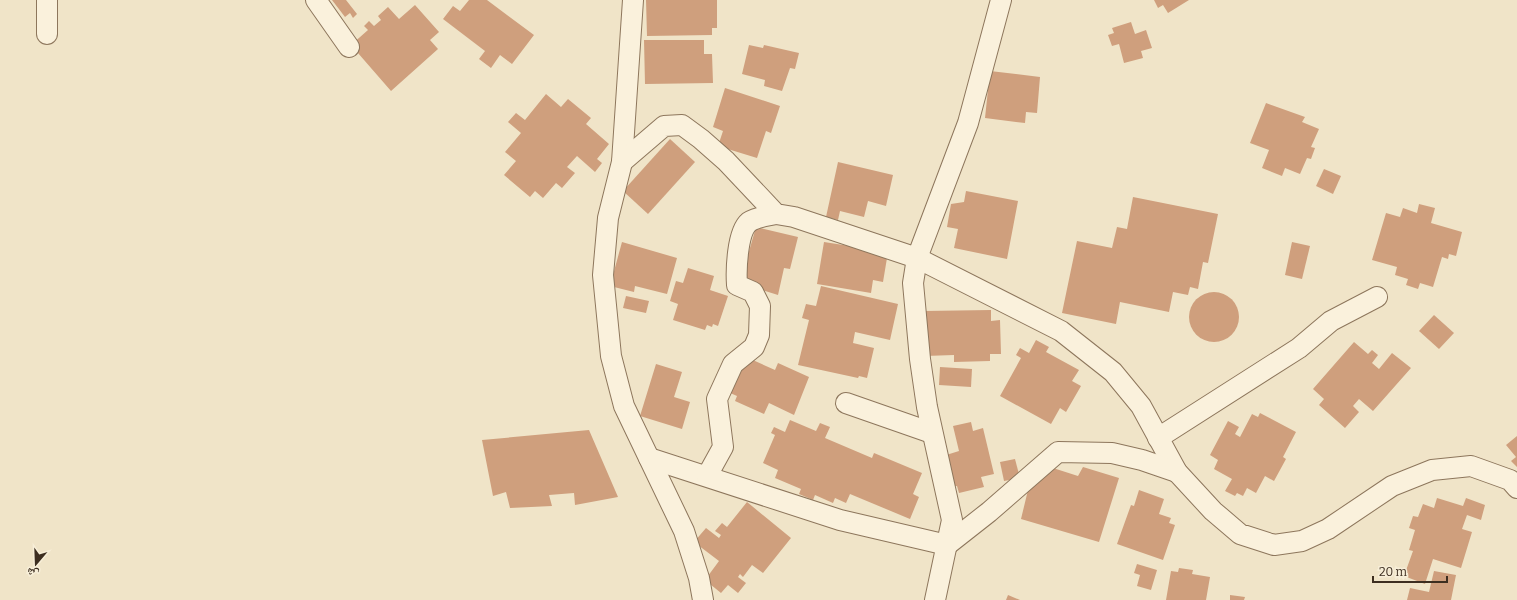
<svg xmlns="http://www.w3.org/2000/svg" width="1517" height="600" font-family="Bitter,'Noto Naskh Arabic',serif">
<rect width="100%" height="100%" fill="#f0e4c8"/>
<g fill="#cf9f7d">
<path d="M332 0H346L357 14 353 18 350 13 345 17Z"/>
<path d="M469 0H487L534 35 512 64 500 55 491 68 479 59 485 51 443 19 453 6 460 11Z"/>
<path d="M646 0H717V28H712V35L647 36Z"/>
<path d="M1154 0H1189L1168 13 1163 5 1158 8Z"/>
<path d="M415 5 439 32 430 40 438 49 391 91 351 45 368 30 364 26 369 21 374 26 381 20 378 16 388 7 399 19Z"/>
<path d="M1131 22 1135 34 1146 30 1152 48 1141 51 1143 58 1124 63 1119 44 1112 46 1108 35 1114 33 1112 28Z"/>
<path d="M644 40H704V54H712L713 83 645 84Z"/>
<path d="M749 45 763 48 764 45 799 53 795 69 790 68 782 91 764 86 765 80 742 74Z"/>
<path d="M990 71 1040 77 1037 113 1026 112 1025 123 985 118Z"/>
<path d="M725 88 780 106 771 133 766 131 757 158 718 146 723 131 713 127Z"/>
<path d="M546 94 561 107 568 99 591 118 586 124 609 144 597 159 602 163 595 172 577 156 567 167 575 173 562 188 556 183 543 198 535 191 530 197 504 175 516 161 505 152 521 133 508 122 516 113 525 120Z"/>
<path d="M1266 103 1305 117 1302 122 1319 129 1311 147 1315 148 1311 159 1307 158 1300 174 1285 168 1282 176 1262 168 1269 150 1250 143Z"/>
<path d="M670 139 695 162 648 214 623 191Z"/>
<path d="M838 162 893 175 886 206 868 201 864 217 840 211 838 220 826 217Z"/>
<path d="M1324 169 1341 176 1333 194 1316 186Z"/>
<path d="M966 191 1018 201 1007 259 954 248 958 229 947 227 951 204 964 202Z"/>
<path d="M1133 197 1218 214 1208 263 1203 262 1198 289 1190 287 1188 295 1173 292 1169 312 1120 302 1116 324 1062 313 1077 241 1112 248 1117 227 1127 229Z"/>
<path d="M1419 204 1435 208 1431 223 1462 232 1456 256 1449 254 1448 259 1442 257 1433 287 1420 283 1418 289 1406 285 1408 279 1395 275 1397 267 1372 260 1386 213 1400 217 1403 208 1417 213Z"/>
<path d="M756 227 798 237 790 269 784 268 778 295 740 283Z"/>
<path d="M622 242 677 258 667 294 635 286 634 292 610 286Z"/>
<path d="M824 242 888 252 883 282 873 280 871 293 817 284Z"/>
<path d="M1292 242 1310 246 1302 279 1285 275Z"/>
<path d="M688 268 714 276 710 290 728 296 718 326 713 324 712 327 707 325 705 330 673 320 678 304 670 301 676 281 683 283Z"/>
<path d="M821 286 898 304 890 340 855 332 853 343 874 348 867 378 859 376 858 378 798 365 809 320 802 318 806 304 816 306Z"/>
<circle cx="1214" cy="317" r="25"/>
<path d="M626 296 649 301 646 313 623 308Z"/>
<path d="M991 310V321L1000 320 1001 354H990V361L954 362V355L925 356 924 311Z"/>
<path d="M1434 315 1454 333 1439 349 1419 331Z"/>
<path d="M1036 340 1049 347 1046 352 1079 370 1072 381 1081 386 1066 412 1060 408 1051 424 1000 396 1021 358 1016 355 1020 348 1029 353Z"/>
<path d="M1354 342 1368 354 1372 350 1378 355 1372 363 1379 369 1392 353 1411 368 1373 411 1359 399 1353 406 1359 412 1345 428 1319 405 1324 399 1313 389Z"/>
<path d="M746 357 775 370 778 363 809 377 794 415 769 403 764 414 735 401 737 396 728 392Z"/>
<path d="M656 364 682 372 674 397 690 402 682 429 640 416Z"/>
<path d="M940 367 972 369 971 387 939 385Z"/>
<path d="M1260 413 1296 432 1283 457 1286 459 1274 481 1265 476 1256 493 1247 488 1243 496 1237 493 1235 496 1225 491 1232 479 1214 469 1218 460 1210 455 1228 421 1239 427 1235 434 1240 437 1252 414 1258 417Z"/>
<path d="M790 420 816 431 820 423 830 427 825 438 872 458 874 453 922 473 913 494 919 497 910 519 850 494 846 503 835 498 833 503 815 495 813 500 799 494 801 489 775 478 778 470 763 463 775 435 771 433 774 427 785 432Z"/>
<path d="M971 422 973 431 983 428 994 474 981 477 984 487 959 493 957 486 948 487 943 456 959 451 953 426Z"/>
<path d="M589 430 618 497 575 505 574 493 549 495 552 506 510 508 506 492 493 496 482 440Z"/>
<path d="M1517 436V467L1511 461 1516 457 1506 445Z"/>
<path d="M1015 459 1020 478 1004 481 1000 462Z"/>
<path d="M1083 467 1119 478 1099 542 1021 519 1028 490 1053 468 1078 476Z"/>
<path d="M1139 490 1164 499 1159 514 1171 518 1169 523 1175 525 1163 560 1117 544 1131 505 1134 506Z"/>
<path d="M1437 498 1463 506 1466 498 1485 505 1481 520 1467 515 1462 529 1472 532 1461 568 1433 559 1425 584 1404 576 1413 551 1409 550 1415 530 1409 528 1413 516 1418 517 1423 504 1434 508Z"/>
<path d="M747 502 791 538 763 573 752 565 743 577 740 574 738 577 746 583 738 593 728 585 721 593 705 580 719 561 694 542 706 528 719 538 721 535 715 531 722 523 727 527Z"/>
<path d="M1137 564 1157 570 1151 590 1137 586 1140 575 1134 573Z"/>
<path d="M1179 568 1193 570 1192 574 1210 577 1206 600H1166L1171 571 1178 572Z"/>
<path d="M1434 571 1456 575 1451 600H1407L1410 588 1429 592Z"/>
<path d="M1008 595 1020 600H1006Z"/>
<path d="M1230 595 1245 597 1244 600H1230Z"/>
</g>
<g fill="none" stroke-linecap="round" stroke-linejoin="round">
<g stroke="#8d765c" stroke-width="22">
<g id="street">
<path d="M316 0 349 47"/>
<path d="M633 0 622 162 608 218 603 275 611 356 624 406 684 531 699 578 703 600"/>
<path d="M47 34V0"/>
<path d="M622 162 664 126 682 125 701 139 726 161 776 214 794 217 917 258 1061 331 1113 372 1141 406 1177 472 1213 511 1240 534 1274 545 1302 541 1328 529 1392 486 1432 470 1471 466 1510 480 1517 488"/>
<path d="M846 403 932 433"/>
<path d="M1158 438 1299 348 1331 321 1377 297"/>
<path d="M649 458 840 520 947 545"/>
<path d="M707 476 723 447 717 399 733 364 754 347 759 335 760 306 753 292 737 285C736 271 737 232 749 222 756 217 767 216 776 214"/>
<path d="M947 545 989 512 1058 452 1112 453 1142 460 1177 472"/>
<path d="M935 600 952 520 927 407 920 359 913 283 917 258 968 123 1001 0"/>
</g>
</g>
<use href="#street" stroke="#faf1dc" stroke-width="20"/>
</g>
<g transform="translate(36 564) rotate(199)" stroke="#f7eed8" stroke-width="3" paint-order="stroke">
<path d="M0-3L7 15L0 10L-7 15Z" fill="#3d2e20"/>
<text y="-6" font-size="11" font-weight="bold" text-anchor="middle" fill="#3d2e20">ش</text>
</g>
<path d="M1373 576v6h74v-6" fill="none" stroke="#3d2e20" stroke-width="2"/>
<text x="1379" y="576" font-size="12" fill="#3d2e20" stroke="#f7eed8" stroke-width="3" paint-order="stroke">20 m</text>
</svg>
